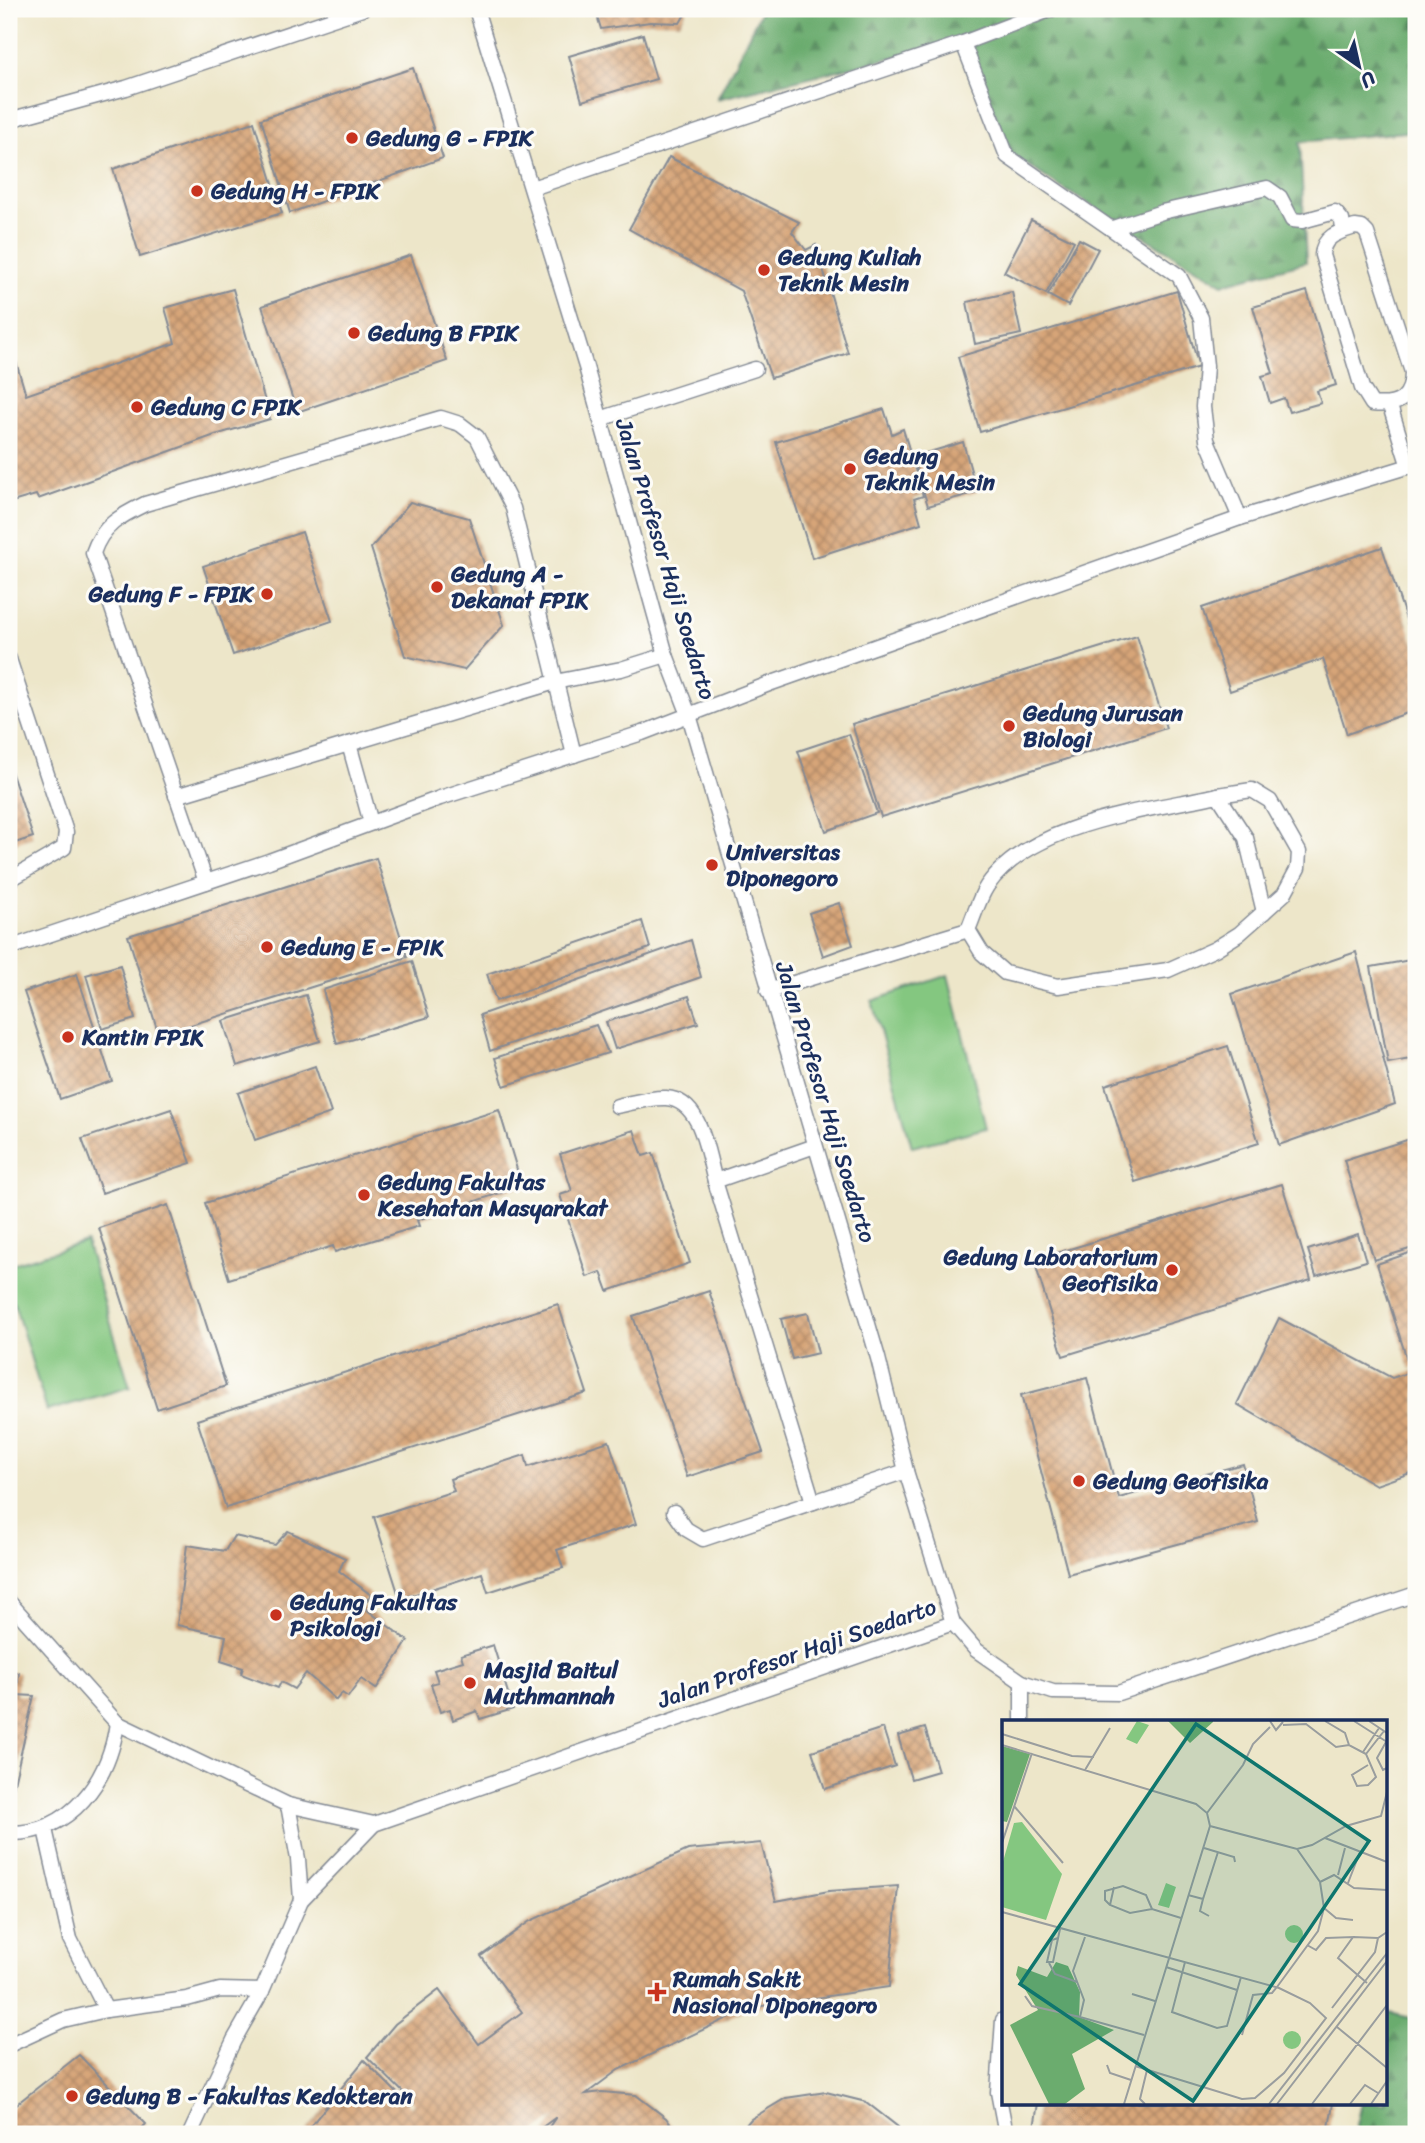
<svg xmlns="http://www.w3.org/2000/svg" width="1425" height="2143" font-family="Sriracha,sans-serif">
<defs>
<pattern id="forest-firs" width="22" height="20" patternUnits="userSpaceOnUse" patternTransform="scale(1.75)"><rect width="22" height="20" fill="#6bac6e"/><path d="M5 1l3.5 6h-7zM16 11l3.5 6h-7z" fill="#578c5e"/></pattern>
<pattern id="building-cross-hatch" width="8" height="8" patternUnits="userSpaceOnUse" patternTransform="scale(1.75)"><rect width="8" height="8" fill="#d7a578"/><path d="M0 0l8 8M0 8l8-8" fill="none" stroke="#ae8766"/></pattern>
</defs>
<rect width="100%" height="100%" fill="#fdfcf7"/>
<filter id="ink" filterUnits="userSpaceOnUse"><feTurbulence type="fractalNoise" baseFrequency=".0143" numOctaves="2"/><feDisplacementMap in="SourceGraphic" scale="14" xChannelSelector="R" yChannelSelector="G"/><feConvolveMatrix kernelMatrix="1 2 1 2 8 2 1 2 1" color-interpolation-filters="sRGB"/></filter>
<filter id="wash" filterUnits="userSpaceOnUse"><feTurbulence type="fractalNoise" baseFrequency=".00686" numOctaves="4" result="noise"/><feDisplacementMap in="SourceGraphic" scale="28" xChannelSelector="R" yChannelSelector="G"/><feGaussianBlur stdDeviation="1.57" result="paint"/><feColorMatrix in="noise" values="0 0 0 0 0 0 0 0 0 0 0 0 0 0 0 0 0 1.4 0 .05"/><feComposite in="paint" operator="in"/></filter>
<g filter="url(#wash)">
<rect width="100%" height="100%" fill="#ede6c9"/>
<g fill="url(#forest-firs)" stroke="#436e66" stroke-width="2">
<path d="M762 9H1416V131L1300 142 1306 262 1223 284 1057 185 1011 154 966 40 717 99Z"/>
<path d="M1385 2012 1416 2019V2134H1355L1362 2103H1385Z"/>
</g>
<g fill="#84c780" stroke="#507b6f" stroke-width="2">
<path d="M948 975 986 1128 912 1147 872 1001Z"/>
<path d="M86 1242 130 1387 47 1411 9 1287V1265Z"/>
</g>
<g id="blocks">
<g fill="url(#building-cross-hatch)">
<path d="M595 9H688L680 23 650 22 601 29Z"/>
<path d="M643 34 656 79 582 101 569 56Z"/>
<path d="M413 68 443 158 290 213 261 119Z"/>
<path d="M254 122 282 213 140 257 113 169Z"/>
<path d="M669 157 799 222 792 232 806 250 816 245 848 353 771 378 741 291 629 229Z"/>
<path d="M1031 220 1074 241 1046 294 1004 272Z"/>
<path d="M1079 239 1098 249 1068 306 1048 295Z"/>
<path d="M411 255 447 361 297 412 262 306Z"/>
<path d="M233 289 270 419 215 435 38 499 36 495 9 503V364L16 362 26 395 175 343 165 308Z"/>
<path d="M1177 291 1199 367 980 432 958 357Z"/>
<path d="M1307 291 1336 385 1317 391 1321 403 1289 412 1284 398 1270 403 1262 376 1273 373 1253 307Z"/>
<path d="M1012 292 1021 334 975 344 967 302Z"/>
<path d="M884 409 892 434 903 429 923 496 914 499 921 523 812 558 776 442Z"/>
<path d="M963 442 977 492 928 506 913 457Z"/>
<path d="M410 502 469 518 504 625 464 670 405 656 371 548Z"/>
<path d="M302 532 332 621 233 655 203 566Z"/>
<path d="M1382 547 1416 649V710L1347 734 1323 659 1230 691 1202 608Z"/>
<path d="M1137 636 1166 728 881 817 852 724Z"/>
<path d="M849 734 877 813 826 831 798 751Z"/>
<path d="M9 765 33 837 9 845Z"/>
<path d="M376 858 407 957 159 1035 128 936Z"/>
<path d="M839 903 853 945 823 956 809 913Z"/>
<path d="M642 921 650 948 496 1001 487 974Z"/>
<path d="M691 940 701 977 490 1051 480 1015Z"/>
<path d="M1356 952 1395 1104 1279 1145 1232 994Z"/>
<path d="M1416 959V1058L1388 1063 1371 967Z"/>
<path d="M412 961 429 1017 337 1044 323 990Z"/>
<path d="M120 965 135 1019 102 1029 86 975Z"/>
<path d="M77 974 112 1081 60 1099 24 992Z"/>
<path d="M306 995 320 1041 237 1066 223 1021Z"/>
<path d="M689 996 698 1023 615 1049 606 1022Z"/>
<path d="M596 1025 608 1053 504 1086 495 1058Z"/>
<path d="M1228 1046 1259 1143 1135 1182 1105 1085Z"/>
<path d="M315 1066 331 1113 255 1140 238 1093Z"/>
<path d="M171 1109 191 1163 102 1193 82 1139Z"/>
<path d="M499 1110 522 1186 417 1220 419 1226 335 1252 333 1246 229 1279 205 1203Z"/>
<path d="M634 1130 643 1156 653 1153 690 1263 608 1291 601 1272 587 1277 560 1195 572 1191 560 1154Z"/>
<path d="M1416 1137V1247L1374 1260 1344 1160Z"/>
<path d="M1282 1184 1311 1280 1063 1356 1034 1260Z"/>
<path d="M168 1205 226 1386 157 1409 99 1228Z"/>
<path d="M1358 1234 1366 1261 1316 1276 1308 1250Z"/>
<path d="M1412 1252 1416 1267V1366L1410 1369 1377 1264Z"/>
<path d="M709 1291 763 1452 687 1477 633 1316Z"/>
<path d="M558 1304 587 1393 226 1508 197 1420Z"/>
<path d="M808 1313 818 1353 792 1359 781 1319Z"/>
<path d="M1279 1318 1392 1378 1416 1370V1471L1376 1485 1237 1404Z"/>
<path d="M1087 1378 1119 1498 1243 1464 1258 1522 1068 1574 1021 1395Z"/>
<path d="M609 1441 636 1524 557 1550 563 1568 488 1592 482 1573 400 1599 374 1517 454 1491 450 1479 525 1455 528 1467Z"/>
<path d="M288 1531 345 1558 339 1571 371 1595 362 1606 408 1641 376 1689 361 1679 348 1697 342 1693 336 1700 306 1673 294 1689 281 1682 278 1688 241 1674 243 1668 221 1661 226 1636 177 1625 187 1545 225 1551 234 1536 275 1545Z"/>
<path d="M493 1645 513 1709 480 1719 477 1711 453 1720 450 1709 440 1712 431 1684 438 1682 434 1670 463 1661 461 1655Z"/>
<path d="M9 1671 19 1673 16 1695 34 1696 10 1801Z"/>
<path d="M883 1728 895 1766 825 1789 812 1751Z"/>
<path d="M925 1728 938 1771 911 1779 898 1736Z"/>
<path d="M761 1843 776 1901 829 1891 898 1886 889 1987 749 2008 618 2070 586 2094 602 2092 636 2095 666 2118 678 2134H544L556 2117 533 2134H304L364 2060 410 2106 414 2103 367 2057 395 2024 439 1990 479 2044 522 2012 481 1956 530 1921 688 1850Z"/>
<path d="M79 2055 146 2124 137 2134H9V2110Z"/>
<path d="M826 2092 866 2102 898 2127 902 2134H738L751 2119 786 2098Z"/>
<path d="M1038 2103H1333L1328 2134H1033Z"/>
</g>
</g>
</g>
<g filter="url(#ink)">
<use href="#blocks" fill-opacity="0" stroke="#848a94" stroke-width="2"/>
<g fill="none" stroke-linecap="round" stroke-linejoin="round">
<g stroke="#848a94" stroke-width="17">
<g id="service">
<path d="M476 9 586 367 666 655 689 715 878 1358 906 1471 953 1623 976 1650 1022 1682 1053 1692 1118 1693 1416 1594"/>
<path d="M963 43 1052 9"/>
<path d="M9 120 126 88 362 9"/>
<path d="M532 188 963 43 1007 156 1179 276 1201 318 1206 366 1203 407 1207 440 1240 518"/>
<path d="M1355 227 1362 228 1367 233 1412 372C1412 399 1398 407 1372 404L1362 388 1322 255C1323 236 1339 232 1355 227Z"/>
<path d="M1113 228 1162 212 1267 188 1280 197 1292 220 1302 221 1335 212 1342 220 1343 230"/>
<path d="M1390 406 1409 467"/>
<path d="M600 419 755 369"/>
<path d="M9 659 66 832 64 848 9 880"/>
<path d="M349 744 371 823"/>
<path d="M176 796 555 682 621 669 666 655"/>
<path d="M206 882 93 553C102 526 120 516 145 504L441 418 460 424 477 437 513 508 574 755"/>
<path d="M968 930 982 953 1005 973 1058 986 1168 970 1215 949 1239 934 1284 894 1298 868 1299 852 1270 801 1252 790 1218 795"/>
<path d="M9 948 269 861 440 798 642 733 769 684 1240 518 1416 464"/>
<path d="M768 991 968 930C974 916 979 898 987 886 1031 822 1147 811 1218 795L1246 838 1264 912"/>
<path d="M617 1106C632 1103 651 1097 666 1098 702 1100 707 1154 715 1181"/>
<path d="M813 1502 715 1181 815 1146"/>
<path d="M674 1512 686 1529 703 1539 906 1471"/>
<path d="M9 1602 117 1723 288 1805 374 1824"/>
<path d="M1022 1682V1721"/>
<path d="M288 1805 298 1859 301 1900"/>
<path d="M45 1829 70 1939 106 2010"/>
<path d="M9 1833C71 1834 109 1780 117 1723"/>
<path d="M1003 2020 998 2092 1006 2134"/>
<path d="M9 2045 63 2020 106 2010 187 1999 220 1990 262 1991"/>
<path d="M190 2134 234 2040 262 1991 301 1900 374 1824 953 1623"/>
</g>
</g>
<use href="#service" stroke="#fff" stroke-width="14"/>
</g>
</g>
<g fill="#c8321e" stroke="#fdfcf7" stroke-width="2.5">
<circle cx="352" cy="138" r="7"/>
<circle cx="197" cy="191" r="7"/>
<circle cx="764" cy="270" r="7"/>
<circle cx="354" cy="333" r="7"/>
<circle cx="137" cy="407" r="7"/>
<circle cx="850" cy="469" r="7"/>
<circle cx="437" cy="587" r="7"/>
<circle cx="267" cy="594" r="7"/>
<circle cx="1009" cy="726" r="7"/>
<circle cx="712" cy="865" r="7"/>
<circle cx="267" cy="947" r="7"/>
<circle cx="68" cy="1037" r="7"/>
<circle cx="364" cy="1195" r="7"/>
<circle cx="1172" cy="1270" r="7"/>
<circle cx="1079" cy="1481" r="7"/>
<circle cx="276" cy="1615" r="7"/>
<circle cx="470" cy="1683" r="7"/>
<path d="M653.5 1981.5h7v7h7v7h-7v7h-7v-7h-7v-7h7z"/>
<circle cx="72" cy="2096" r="7"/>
</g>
<g text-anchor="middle" stroke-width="6" stroke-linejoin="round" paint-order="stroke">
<g font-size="23" font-weight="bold" fill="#1b2f5e" stroke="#fdfcf7" text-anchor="start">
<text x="366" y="146">Gedung G - FPIK</text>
<text x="211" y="199">Gedung H - FPIK</text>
<text x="778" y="265">Gedung Kuliah<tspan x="778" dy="26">Teknik Mesin</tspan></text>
<text x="368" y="341">Gedung B FPIK</text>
<text x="151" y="415">Gedung C FPIK</text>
<text x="864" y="464">Gedung<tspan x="864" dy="26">Teknik Mesin</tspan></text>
<text x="451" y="582">Gedung A -<tspan x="451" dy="26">Dekanat FPIK</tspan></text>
<text x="253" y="602" text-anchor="end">Gedung F - FPIK</text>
<text x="1023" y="721">Gedung Jurusan<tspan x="1023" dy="26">Biologi</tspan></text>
<text x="726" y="860">Universitas<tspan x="726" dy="26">Diponegoro</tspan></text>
<text x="281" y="955">Gedung E - FPIK</text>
<text x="82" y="1045">Kantin FPIK</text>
<text x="378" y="1190">Gedung Fakultas<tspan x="378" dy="26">Kesehatan Masyarakat</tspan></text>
<text x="1158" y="1265" text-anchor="end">Gedung Laboratorium<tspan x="1158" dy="26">Geofisika</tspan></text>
<text x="1093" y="1489">Gedung Geofisika</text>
<text x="290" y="1610">Gedung Fakultas<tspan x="290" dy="26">Psikologi</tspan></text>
<text x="484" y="1678">Masjid Baitul<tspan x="484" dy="26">Muthmannah</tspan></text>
<text x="673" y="1987">Rumah Sakit<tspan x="673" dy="26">Nasional Diponegoro</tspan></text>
<text x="86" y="2104">Gedung B - Fakultas Kedokteran</text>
</g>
<g font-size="23" fill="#1b2f5e" stroke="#fdfcf7">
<text transform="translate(666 559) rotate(73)" y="8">Jalan Profesor Haji Soedarto</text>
<text transform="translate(826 1102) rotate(73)" y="8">Jalan Profesor Haji Soedarto</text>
<text transform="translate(797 1653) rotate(-19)" y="8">Jalan Profesor Haji Soedarto</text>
</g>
</g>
<g transform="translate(1002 1720)">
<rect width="385" height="385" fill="#ede6c9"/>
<path d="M166 1H211V2L188 23ZM0 26 28 34 5 102 0 101ZM54 242 66 246 78 272 77 297 112 310 70 334 83 369 63 384H47L8 305 36 290 14 255 16 246 45 257Z" fill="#6bac6e"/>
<path d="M20 102 60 154 44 200 0 187V145L12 103Z" fill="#84c780"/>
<path d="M135 1 147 5 135 24 124 19ZM164 163 174 167 167 188 156 185ZM283 214a9 9 0 1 1 18 0a9 9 0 1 1-18 0ZM281 320a9 9 0 1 1 18 0a9 9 0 1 1-18 0Z" fill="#84c780"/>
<path fill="none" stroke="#999d9e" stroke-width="2" d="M268 1 274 10 281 2M323 1 343 13 347 25M352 1 385 22M367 1 385 13M281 5 304 4 334 27 347 25 364 34 374 57 366 65 355 66 350 55 366 45M0 14 70 36 92 37M384 22 375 38 381 50 385 48M0 25 194 84 205 93 208 106M361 32 377 8M364 34 382 11M83 50 108 8M12 86 61 143M205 93 241 45 251 24 268 7M208 106 295 129 310 125 344 106 379 96 385 72M323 118 385 142M0 123 30 33M202 128 232 137 233 142M295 129 318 162 322 188 334 198 351 200M336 155 343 128M318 162 332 155 352 168 385 170M346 163 358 132M112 167 108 185 128 193 150 189 179 198M186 175 201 179 216 132M201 179 198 191 207 196M108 185 103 180V171L121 166 144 175 150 189M0 192 277 268 308 283 324 298 282 353 253 378 240 379 133 346M83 217 71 251 82 280 78 297 142 315M351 217 376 218 385 212M56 218 50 220 45 242H51L58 209M305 225 314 230 324 218 351 217 336 238 365 263M183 242 170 292 215 308 225 306 239 257M47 243 53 254 75 262M164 247 235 270M130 274 153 281M23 276 30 286 78 297M330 288 373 232 376 218M335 307 385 348M240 315 251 275 270 273 275 267 316 211 322 188M105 345 108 353 129 360M122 384 208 106M143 384 138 379 145 350M267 384 385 233M275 384 385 241M310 384 385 285M348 384 363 365 376 373M369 384 385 361"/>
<path fill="#0f766e" fill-opacity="0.15" stroke="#0f766e" stroke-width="3.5" d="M194 4 367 121 191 381 18 264Z"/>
<rect width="385" height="385" fill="none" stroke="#1b2f5e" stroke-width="3.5"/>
</g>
<rect width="1425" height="2143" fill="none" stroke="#fdfcf7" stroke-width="35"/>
<g transform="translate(1359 66) rotate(146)" stroke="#fdfcf7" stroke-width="5" paint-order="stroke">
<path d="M0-5L12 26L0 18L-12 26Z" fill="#1b2f5e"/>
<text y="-10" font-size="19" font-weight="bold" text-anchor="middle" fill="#1b2f5e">U</text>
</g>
</svg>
